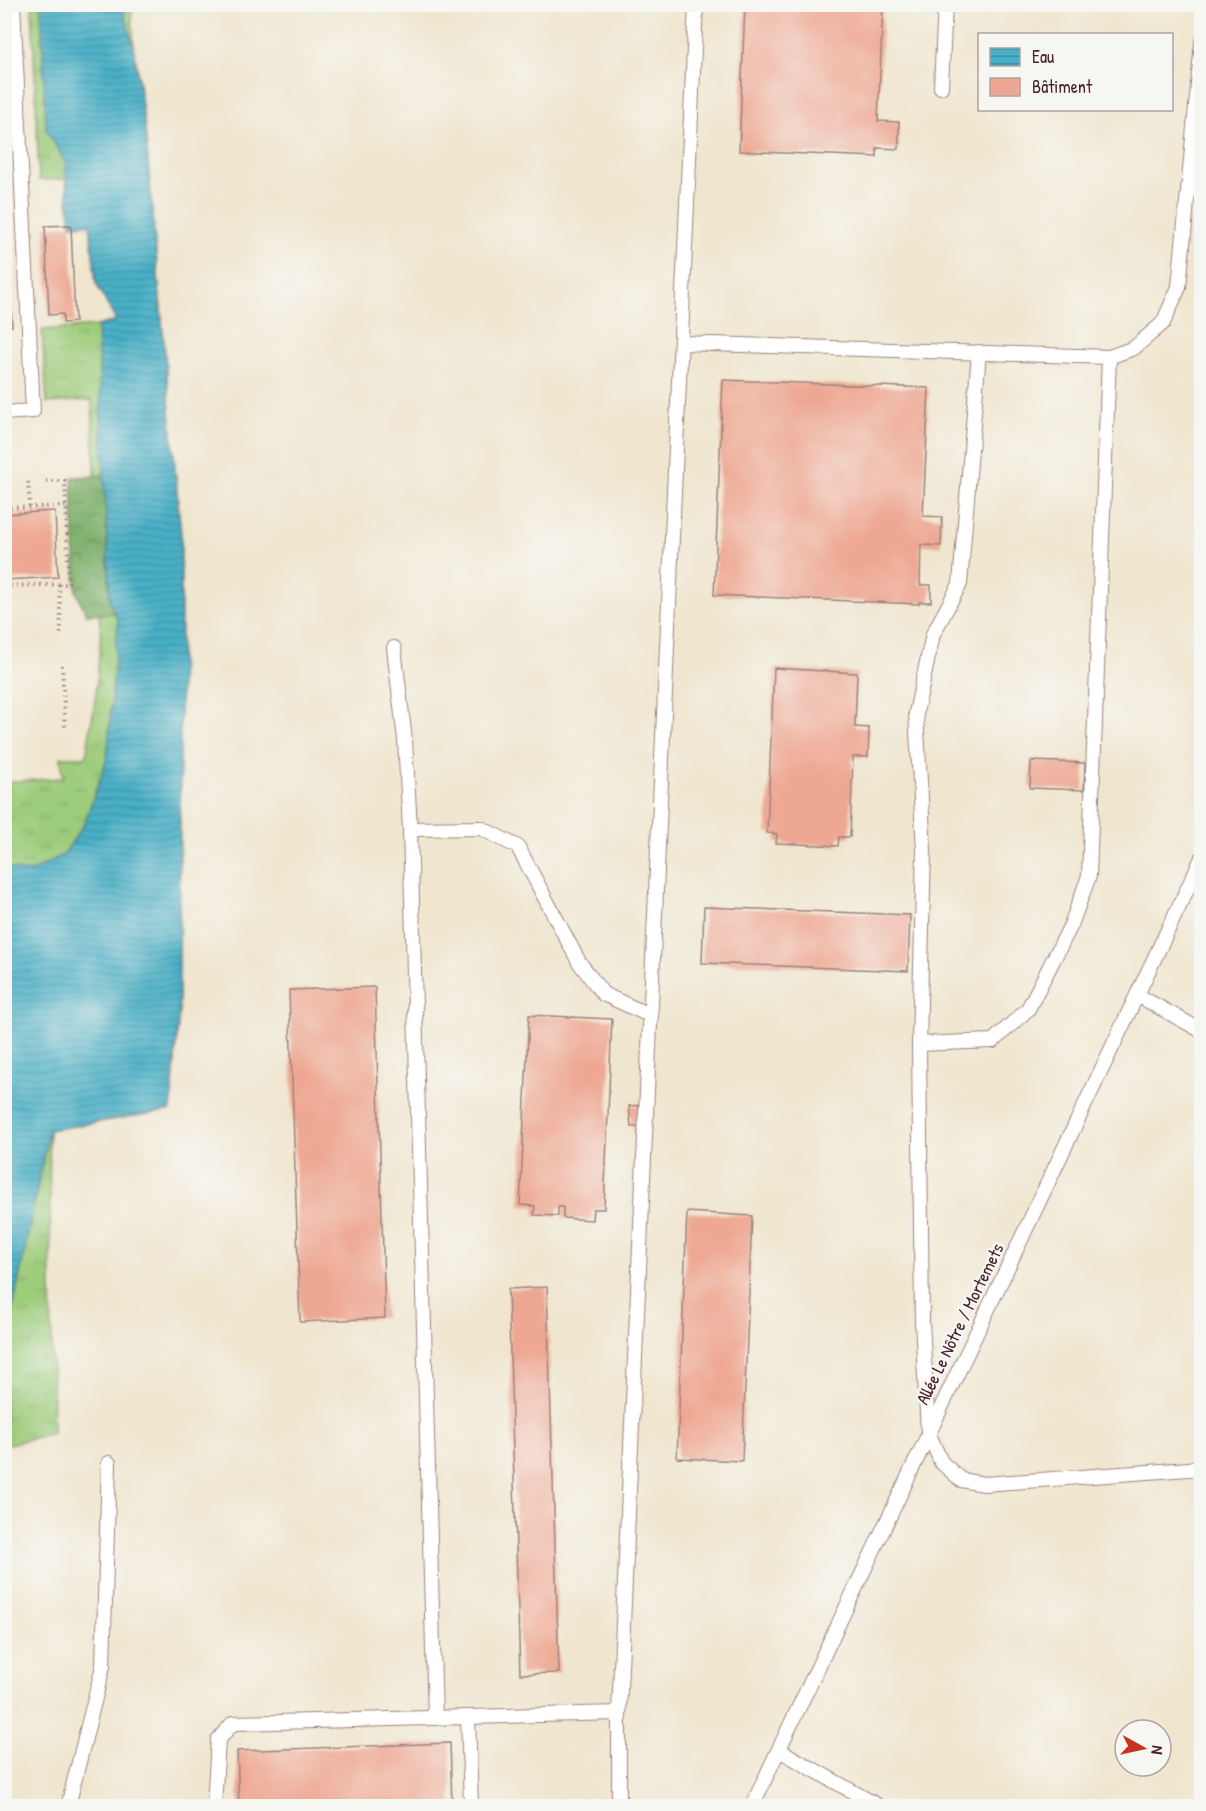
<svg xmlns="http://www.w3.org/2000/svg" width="1206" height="1811" font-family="'Patrick Hand',sans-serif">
<defs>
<pattern id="grass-tufts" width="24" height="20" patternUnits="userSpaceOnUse" patternTransform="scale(1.5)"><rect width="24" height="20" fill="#9dcc7a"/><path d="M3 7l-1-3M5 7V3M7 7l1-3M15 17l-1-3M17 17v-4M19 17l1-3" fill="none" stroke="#89af6a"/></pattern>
<pattern id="forest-crowns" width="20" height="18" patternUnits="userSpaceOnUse" patternTransform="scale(1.5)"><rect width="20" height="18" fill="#7eb06a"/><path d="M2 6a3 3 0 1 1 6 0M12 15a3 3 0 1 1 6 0" fill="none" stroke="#698f57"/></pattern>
<pattern id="water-rules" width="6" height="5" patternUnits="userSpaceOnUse" patternTransform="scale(1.5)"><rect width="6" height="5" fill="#48b0c7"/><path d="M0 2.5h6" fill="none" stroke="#3e8fa2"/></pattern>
</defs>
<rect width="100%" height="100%" fill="#f6f6f2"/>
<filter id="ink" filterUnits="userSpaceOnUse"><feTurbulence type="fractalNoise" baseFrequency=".0167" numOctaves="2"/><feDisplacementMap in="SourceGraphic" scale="12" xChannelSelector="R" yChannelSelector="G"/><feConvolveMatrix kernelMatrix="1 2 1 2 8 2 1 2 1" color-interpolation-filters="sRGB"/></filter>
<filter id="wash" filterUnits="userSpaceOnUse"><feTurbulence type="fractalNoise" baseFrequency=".008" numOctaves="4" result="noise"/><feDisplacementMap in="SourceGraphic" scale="24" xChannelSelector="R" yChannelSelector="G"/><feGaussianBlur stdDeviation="1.35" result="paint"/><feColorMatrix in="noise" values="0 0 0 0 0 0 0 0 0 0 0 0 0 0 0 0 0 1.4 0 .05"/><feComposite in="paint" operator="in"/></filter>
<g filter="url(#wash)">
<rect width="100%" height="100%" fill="#f0e6cf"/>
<path fill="url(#grass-tufts)" stroke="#747652" stroke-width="1.5" d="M32 5H131L134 48 145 129 181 536 179 1010 171 1110 49 1130 53 1433 5 1445V782L63 778 61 757H86L95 701 101 634 99 614 114 612 104 476H95L92 400 47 403 42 330 97 326 116 321 96 283 90 224 71 225 66 179 39 180Z"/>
<path fill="url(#forest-crowns)" stroke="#64684a" stroke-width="1.5" d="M104 476 110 601 115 613 86 614 76 591 72 477Z"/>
<path fill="url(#water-rules)" stroke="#496879" stroke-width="1.5" d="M41 5H122L134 48 145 129 181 536 179 1010 171 1110 49 1130 9 1328 5 1360V868L31 872 64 854 84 824 107 758 118 621 110 601 97 326 116 321 96 283 90 224 71 225 65 162 46 129Z"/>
<g id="blocks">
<g fill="#eea792">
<path d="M745 4H883L878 121 899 122V149L877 148V157L739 151Z"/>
<path d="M4 204H6L12 326 4 327Z"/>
<path d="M71 225 75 322 63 323V314L49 315 45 226Z"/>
<path d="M723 380 929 388 923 516 942 517 941 546 921 545 920 585H931V602H919V604L714 595Z"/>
<path d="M55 511 58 577 4 580V514Z"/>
<path d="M774 668 857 673 855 727 869 728 868 757H853L850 837H839L838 846 776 843 777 834 767 833Z"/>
<path d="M1031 761 1085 763 1084 790 1030 788Z"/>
<path d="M704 907 910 915 908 971 702 963Z"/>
<path d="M375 987 385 1318 300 1322 289 990Z"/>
<path d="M529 1015 612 1019 604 1209H593L592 1220 563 1218V1207H558V1216L534 1215 535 1206 520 1205Z"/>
<path d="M641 1105 642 1126 631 1127 629 1106Z"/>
<path d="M687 1212 752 1216 742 1461 677 1458Z"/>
<path d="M547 1287 559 1673 520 1674 508 1289Z"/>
<path d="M450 1743 452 1806H239L237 1751Z"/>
</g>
</g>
</g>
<g filter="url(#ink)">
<use href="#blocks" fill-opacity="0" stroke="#9d827d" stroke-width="1.5"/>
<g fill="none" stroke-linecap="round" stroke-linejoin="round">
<g stroke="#9d827d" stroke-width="16">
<g id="lane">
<path d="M941 87 945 4"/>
<path d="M681 343 1109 357 1134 348 1163 323 1179 287 1202 42"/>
<path d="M979 352 960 584 933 634 916 713 924 850 919 1044 922 1321 928 1432 941 1462 961 1480 984 1484 1202 1468"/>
<path d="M4 413 33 411 13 4"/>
<path d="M394 648 405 740 410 829 435 1718"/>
<path d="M410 829 481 828 518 847 579 962 603 994 651 1016"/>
<path d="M1137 995 1202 1031"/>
<path d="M919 1044 993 1041 1028 1009 1071 925 1089 876 1109 357"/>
<path d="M468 1717 471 1806"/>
<path d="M779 1750 878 1806"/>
<path d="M68 1806 103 1666 109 1463"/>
<path d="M214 1806 218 1740 233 1723 619 1713"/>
<path d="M619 1806V1713L696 4"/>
<path d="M752 1806 1202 858"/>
</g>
</g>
<g stroke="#9d827d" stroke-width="4" stroke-dasharray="1.5 4.5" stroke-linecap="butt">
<path d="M28 482 30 507"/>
<path d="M4 508 66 506"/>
<path d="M59 584 61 635"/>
<path d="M4 586 69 584 65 481H46"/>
<path d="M62 665 65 727"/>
</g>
<use href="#lane" stroke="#fff" stroke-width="14"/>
</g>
</g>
<g text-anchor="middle" stroke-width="5" stroke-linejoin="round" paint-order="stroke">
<g font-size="18" fill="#4a1f2b" stroke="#f6f6f2">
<text transform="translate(960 1324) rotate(-64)" y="6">Allée Le Nôtre / Mortemets</text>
</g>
</g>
<rect width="1206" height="1811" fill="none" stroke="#f6f6f2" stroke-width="24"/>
<rect x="978" y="33" width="195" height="78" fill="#f6f6f2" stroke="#b1a0a2" stroke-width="1.5"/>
<rect x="990" y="48" width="30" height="18" fill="url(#water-rules)" stroke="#b1a0a2" stroke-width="1.5"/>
<text x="1032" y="63" font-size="18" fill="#4a1f2b">Eau</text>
<rect x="990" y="78" width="30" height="18" fill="#eea792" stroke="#b1a0a2" stroke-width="1.5"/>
<text x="1032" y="93" font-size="18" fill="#4a1f2b">Bâtiment</text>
<g transform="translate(1143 1748) rotate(98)"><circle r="28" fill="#f6f6f2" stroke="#b1a0a2" stroke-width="1.5"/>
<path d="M0-4.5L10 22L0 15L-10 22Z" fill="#c8321e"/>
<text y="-9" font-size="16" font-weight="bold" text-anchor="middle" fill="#4a1f2b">N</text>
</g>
</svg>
